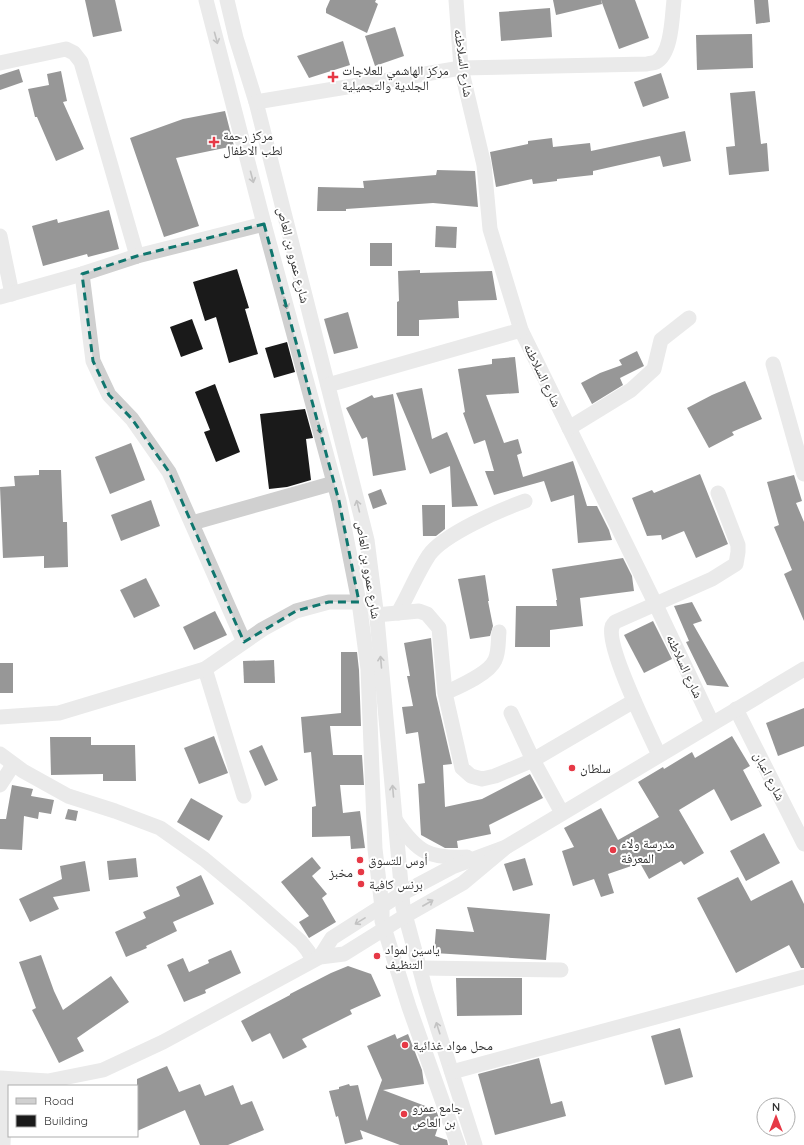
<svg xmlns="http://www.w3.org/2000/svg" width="804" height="1145" font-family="Quicksand,'Noto Naskh Arabic',sans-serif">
<rect width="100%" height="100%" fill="#fff"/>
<g fill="#1a1a1a">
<path d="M85 0H115L122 31 93 37Z"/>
<path d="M330 0H376L375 2 378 4 367 33 326 13V9Z"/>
<path d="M553 0H601L602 4 556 15Z"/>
<path d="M601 0H635L649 38 619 49Z"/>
<path d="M754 0H768L770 22 756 24Z"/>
<path d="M550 8 552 37 501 41 499 12Z"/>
<path d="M395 27 404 56 375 66 365 36Z"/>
<path d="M752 34 753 68 697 70 696 35Z"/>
<path d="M343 41 350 65 309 78 297 56Z"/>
<path d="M19 69 23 82 0 90V75Z"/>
<path d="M61 71 67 101 63 102 84 149 56 161 37 117H35L28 89 49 85 47 74Z"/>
<path d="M661 73 669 98 643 107 634 82Z"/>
<path d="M755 91 761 144 767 143 769 171 729 175 726 147 735 146 730 93Z"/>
<path d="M225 111 234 146 176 158 199 226 164 237 130 138 183 119Z"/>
<path d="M685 131 691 161 663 167 660 156 593 171V175L557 179V181L533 184 532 179 496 187 490 152 528 144V141L552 138 553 147 590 143 591 151Z"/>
<path d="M437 170 475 171 478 207 433 203 346 209V211H317L318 187 364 188 363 181 436 175Z"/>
<path d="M109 210 119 249 88 257 87 254 43 266 32 226 57 219 58 223Z"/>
<path d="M436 226 457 227 456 248 435 247Z"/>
<rect x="370" y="243" width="22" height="23"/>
<path d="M237 269 249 308 245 309 258 354 229 363 216 317 205 321 193 282Z"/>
<path d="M420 270V273L492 271 497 300 458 301 459 318 419 320V336H397V302L399 301 398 271Z"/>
<path d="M348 312 358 348 334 354 324 319Z"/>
<path d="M192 319 203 349 181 357 170 327Z"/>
<path d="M287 342 295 372 274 378 265 348Z"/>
<path d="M637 351 644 366 620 378 623 385 592 404 581 383 600 373 622 365 619 360Z"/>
<path d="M515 357 519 393 486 395 504 443 518 439 522 453 517 455 523 477 573 461 587 506H597L609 530 612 540 578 543 574 495 551 502 544 481 494 495 485 471H494L485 440 474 444 463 413 465 412 458 369 492 364V359Z"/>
<path d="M745 381 762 419 732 432 734 435 709 448 687 408 712 395Z"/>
<path d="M215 384 240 452 216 462 204 432 210 430 195 392Z"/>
<path d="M422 388 432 439 447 432 478 506 452 507 450 466 430 474 396 393Z"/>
<path d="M393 394 406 470 373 476 367 437 362 439 346 408 372 395 374 398Z"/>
<path d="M305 409 313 438 306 439 311 480 287 487 269 489 260 414Z"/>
<path d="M131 443 145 480 110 494 95 457Z"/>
<path d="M39 470H61L63 522H67L68 567 44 568V556L3 558 0 487 15 486 14 476 39 475Z"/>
<path d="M700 474 728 544 696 558 684 531 662 540 661 535 647 536 632 498 652 490 654 493Z"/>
<path d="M794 475 802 501 796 503 804 522V621L784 574 792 570 774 527 779 525 767 482Z"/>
<path d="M381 489 387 504 373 509 368 494Z"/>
<path d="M151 500 160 526 121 541 111 515Z"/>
<path d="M422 505H445V529L436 536H423Z"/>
<path d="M623 558 632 576 634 591 580 598 583 626 550 630V647H515L516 606H557L556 600H557L552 569Z"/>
<path d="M485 575 489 601H488L493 626 490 636 470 639 458 579Z"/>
<path d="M146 578 160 606 134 618 120 590Z"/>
<path d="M692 602 702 621 693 624 729 687 707 685 686 642 689 641 674 606Z"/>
<path d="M215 611 227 635 194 650 183 627Z"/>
<path d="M653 621 672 659 644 673 624 635Z"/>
<path d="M431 638 436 695 452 764 443 765 445 807 482 799 530 774 543 798 489 825 491 834 457 841 458 848H445L421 835 418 784 425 783 418 732 406 734 402 707 413 706 407 676H410L404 643Z"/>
<path d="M341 652H357L359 670 361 726H330L333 755H362L364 785H340L343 813 360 811 365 848 351 849 350 836 312 837V807L316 806 311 752 304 753 301 717 341 713Z"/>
<path d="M274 660 275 683H244L243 661Z"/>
<rect x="0" y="663" width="13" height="30"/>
<path d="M804 708V746L778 756 766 723Z"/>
<path d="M214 736 228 773 199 784 184 748Z"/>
<path d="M732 736 750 766 743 770 762 806 731 821 714 789 679 810 704 853 684 865 681 861 649 879 640 863 608 874 614 893 601 897 594 879 573 886 562 851 574 847 564 828 601 808 618 840 659 817 638 782 663 767 664 769 692 752 695 758Z"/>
<path d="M50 737H91V745H135L136 781H103V774L51 775Z"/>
<path d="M262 745 278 780 265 786 249 751Z"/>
<path d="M12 785 33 789 31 796 54 800 51 814 39 812 38 819 24 816 22 850 0 849V819H6Z"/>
<path d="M191 798 223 816 209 841 177 822Z"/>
<path d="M68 809 78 811 76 821 65 819Z"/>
<path d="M764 833 780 863 746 881 730 851Z"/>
<path d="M312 857 321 868 312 876 327 894 322 898 336 922 309 938 299 922 309 916 281 882Z"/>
<path d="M136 858 138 877 109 880 107 861Z"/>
<path d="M525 858 533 885 513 891 504 864Z"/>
<path d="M85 861 90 891 53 897 59 909 30 922 19 899 62 879 60 866Z"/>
<path d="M201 875 214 904 173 922 177 931 146 946 147 948 126 957 115 932 146 918 143 912 180 896 176 887Z"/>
<path d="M738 877 751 901 792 880 804 904V968H801L789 945 736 973 697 898Z"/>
<path d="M467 907 550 914 546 960 434 953 436 929 474 932Z"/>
<path d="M231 950 241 973 205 990 206 993 184 1002 167 965 183 958 189 972 209 963 208 960Z"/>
<path d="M41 955 54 991 63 1010 111 976 129 1002 77 1038 84 1051 59 1063 32 1010 36 1008 19 962Z"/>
<path d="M348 966 371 974 381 996 350 1010 352 1014 302 1039 307 1047 283 1059 270 1033 252 1042 241 1021 290 995V994L331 973Z"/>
<path d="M456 978H522V1015L457 1016Z"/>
<path d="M680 1028 693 1077 665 1085 651 1036Z"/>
<path d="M395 1034 397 1039 408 1034 422 1070 424 1084 383 1090 436 1110 440 1121 435 1136 447 1140 448 1145H400L360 1130 363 1139 345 1144 338 1116 336 1117 329 1091 339 1089V1087L349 1084 350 1086 358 1085 367 1121 382 1080 367 1046Z"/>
<path d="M539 1058 551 1104 562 1101 566 1116 495 1135 478 1074Z"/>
<path d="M167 1066 179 1092 200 1084 205 1096 233 1085 241 1105 252 1101 264 1130 228 1145H200L185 1110 137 1131V1079Z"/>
</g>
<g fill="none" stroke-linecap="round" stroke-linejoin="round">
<g stroke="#d0d0d0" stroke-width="15">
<path d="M206 0 264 224 339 501 359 602 368 669 375 849 382 907V921L409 1007 458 1145"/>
<path d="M227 0 236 38 256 102 367 540 377 618 403 907 426 992 475 1145"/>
<path d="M456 0 461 68 484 165 490 229 521 330 655 603 712 723"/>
<path d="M0 63 66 49 74 53 81 62 137 256"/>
<path d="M256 102 461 68 647 64C650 63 654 63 656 62 672 54 672 16 674 0"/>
<path d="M0 236 12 294"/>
<path d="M82 274 93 361 109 395 132 419 169 472 244 642"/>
<path d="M0 297 82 274 137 256 264 224"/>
<path d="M773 364 804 474"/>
<path d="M328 385 521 330"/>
<path d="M569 428 631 390 654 369 661 340 689 318"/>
<path d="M192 523 334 483"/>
<path d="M398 613C409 594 417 573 429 555 444 534 500 510 525 501"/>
<path d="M376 615 419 611 427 614 439 628 445 693 462 768 471 776 482 779 495 776 533 760 634 701"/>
<path d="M205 669 244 796"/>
<path d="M445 693C458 687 489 674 495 660 499 652 498 641 499 632"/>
<path d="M736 709 804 844"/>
<path d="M511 713 533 760 562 813"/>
<path d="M0 717 59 713 205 669 263 629 296 611 329 602H359"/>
<path d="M0 754 23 771 68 796 115 811 160 828 204 859 251 898 301 942 308 951 313 960"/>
<path d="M659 755C649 733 606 647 612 627 612 625 614 624 615 622L712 579 736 564 738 552V545L718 493"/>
<path d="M0 785 13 765"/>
<path d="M396 821C417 852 429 859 467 857"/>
<path d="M320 957 332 938 401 894 452 867 506 847 804 669"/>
<path d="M420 968 561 970"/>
<path d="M452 1072 804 977"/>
<path d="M0 1078 48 1081 103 1070 163 1042 320 957 344 954 405 916 463 883 506 847"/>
<path d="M3 1145 6 1079"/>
</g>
</g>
<defs><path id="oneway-shaft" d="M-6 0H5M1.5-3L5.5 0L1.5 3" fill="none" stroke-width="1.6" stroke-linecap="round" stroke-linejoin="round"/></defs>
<g stroke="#7a7a7a">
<use href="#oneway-shaft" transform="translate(216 38) rotate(75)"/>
<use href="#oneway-shaft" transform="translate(252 177) rotate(75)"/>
<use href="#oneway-shaft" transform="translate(286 303) rotate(75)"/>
<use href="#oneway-shaft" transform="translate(320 428) rotate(76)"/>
<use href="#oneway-shaft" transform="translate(358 506) rotate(-104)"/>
<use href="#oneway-shaft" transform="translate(381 662) rotate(-95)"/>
<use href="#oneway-shaft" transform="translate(393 791) rotate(-95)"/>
<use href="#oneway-shaft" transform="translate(428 903) rotate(-30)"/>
<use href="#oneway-shaft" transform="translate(360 921) rotate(148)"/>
<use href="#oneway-shaft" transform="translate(438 1028) rotate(-108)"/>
</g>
<path d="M0 0H804V1145H0ZM264 224 339 501 359 602H329L296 611 244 642 169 472 132 419 109 395 93 361 82 274 137 256Z" fill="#fff" fill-opacity=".55" fill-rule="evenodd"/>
<path fill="none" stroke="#0f766e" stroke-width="3" stroke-dasharray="8 5" stroke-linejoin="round" d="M264 224 339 501 359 602H329L296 611 244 642 169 472 132 419 109 395 93 361 82 274 137 256Z"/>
<g fill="#e63946" stroke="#fff" stroke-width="1.5">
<path d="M331 71h4v4h4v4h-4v4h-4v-4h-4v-4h4z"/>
<path d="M212 136h4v4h4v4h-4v4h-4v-4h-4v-4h4z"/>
<circle cx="572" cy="768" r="4"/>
<circle cx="613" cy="850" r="4"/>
<circle cx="360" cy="860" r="4"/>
<circle cx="361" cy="872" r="4"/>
<circle cx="361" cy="884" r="4"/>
<circle cx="377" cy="956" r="4"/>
<circle cx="405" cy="1045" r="4"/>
<circle cx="404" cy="1114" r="4"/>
</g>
<g text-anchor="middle" stroke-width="4" stroke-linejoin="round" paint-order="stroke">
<g font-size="13" fill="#333" stroke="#fff">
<text transform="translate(464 63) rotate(82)" y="5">شارع السلاطنه</text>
<text transform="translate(294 255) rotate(76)" y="5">شارع عمرو بن العاص</text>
<text transform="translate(543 375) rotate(64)" y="5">شارع السلاطنه</text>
<text transform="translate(369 570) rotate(81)" y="5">شارع عمرو بن العاص</text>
<text transform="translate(685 666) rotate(65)" y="5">شارع السلاطنه</text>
<text transform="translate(770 776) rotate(63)" y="5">شارع اعبان</text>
</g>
<g font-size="13" fill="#333" stroke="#fff" text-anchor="start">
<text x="342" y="75">مركز الهاشمي للعلاجات<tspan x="342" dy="15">الجلدية والتجميلية</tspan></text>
<text x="223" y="140">مركز رحمة<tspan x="223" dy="15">لطب الاطفال</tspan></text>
<text x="580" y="773">سلطان</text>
<text x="621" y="848">مدرسة ولاء<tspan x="621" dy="15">المعرفة</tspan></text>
<text x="368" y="865">أوس للتسوق</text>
<text x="353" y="877" text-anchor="end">مخبز</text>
<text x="369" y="889">برنس كافية</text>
<text x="385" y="954">ياسين لمواد<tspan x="385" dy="15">التنظيف</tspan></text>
<text x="413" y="1050">محل مواد غذائية</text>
<text x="412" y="1112">جامع عمرو<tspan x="412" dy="15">بن العاص</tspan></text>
</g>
</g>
<rect x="8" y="1085" width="130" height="52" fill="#ffffff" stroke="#adadad"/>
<rect x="16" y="1098" width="20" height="6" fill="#d0d0d0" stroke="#adadad"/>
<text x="44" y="1105" font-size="12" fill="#333333">Road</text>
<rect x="16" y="1115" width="20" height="12" fill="#1a1a1a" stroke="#adadad"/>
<text x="44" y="1125" font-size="12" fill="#333333">Building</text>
<g transform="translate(776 1117)"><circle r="19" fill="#ffffff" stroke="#adadad"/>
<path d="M0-3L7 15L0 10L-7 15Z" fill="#e63946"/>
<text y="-6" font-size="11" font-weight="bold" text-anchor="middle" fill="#333333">N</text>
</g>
</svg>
